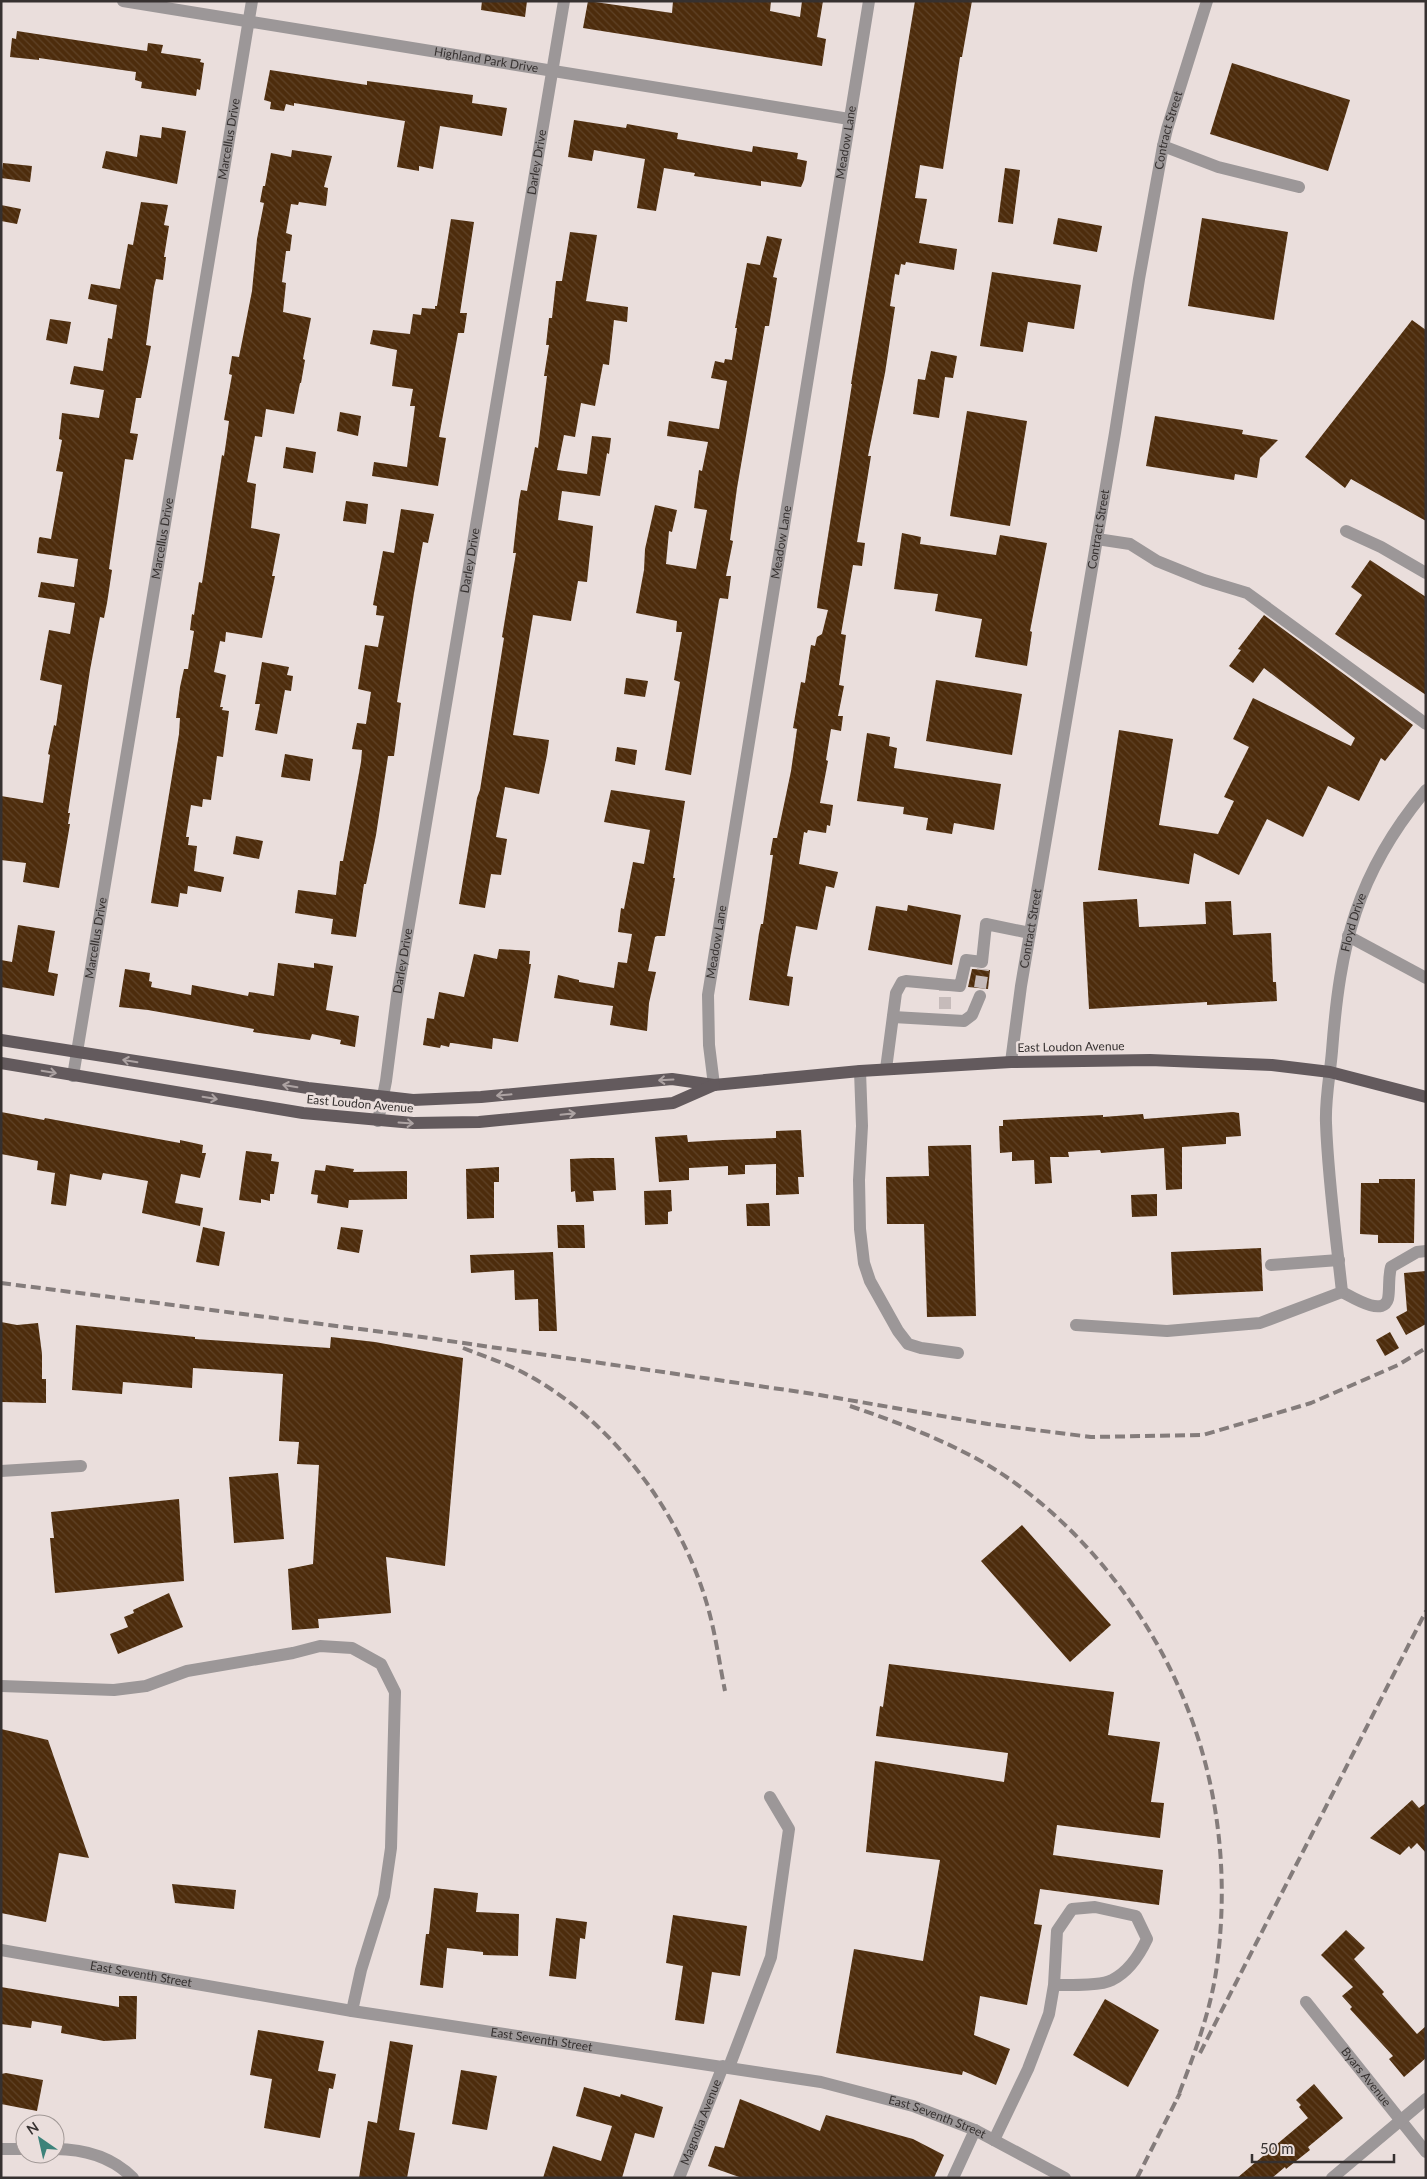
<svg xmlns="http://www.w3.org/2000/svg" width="1427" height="2179" font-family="Lato,sans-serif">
<defs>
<pattern id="building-back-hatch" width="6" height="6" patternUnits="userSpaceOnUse" patternTransform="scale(1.25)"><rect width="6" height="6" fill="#4d2c0c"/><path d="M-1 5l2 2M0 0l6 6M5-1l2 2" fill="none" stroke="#5f4227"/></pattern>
</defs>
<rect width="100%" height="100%" fill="#eadedc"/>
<g fill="url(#building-back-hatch)">
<path d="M482 1H527L525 17 481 10Z"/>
<path d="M588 1 672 13 673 1H771L770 11 800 17 802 1H823L817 37 826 39 822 66 583 28Z"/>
<path d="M915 1H972L962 57H960L943 169 920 165 915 198 927 199 919 243 957 249 954 270 906 262 905 265 901 264 899 275 895 274 890 306 895 307 885 373 868 456H871L857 542 865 543 862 566 853 565 841 634 846 635 839 685 844 686 838 716H843L841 731 831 729 826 760 828 761 820 803 833 805 830 826 827 825 826 833 808 830 807 833 804 832 799 864 838 872 834 888 826 886 817 930 796 926 787 976 793 977 789 1006 749 1000 759 933 761 924H763L773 855H770L773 838H777L791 771 797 729 793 728 801 682 805 683 811 645 815 646 817 637 822 634 828 610 817 608 818 599 852 384H851Z"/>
<path d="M17 31 147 51 148 43 163 45 161 53 201 59 200 62 204 63 200 90 197 89 196 96 141 88 142 82 135 80 136 72 39 58V60L10 57 12 38 16 39Z"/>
<path d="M1232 63 1350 100 1328 171 1210 134Z"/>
<path d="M270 70 367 85V81L473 95 472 103 507 108 502 136 440 126 433 169 419 166V171L397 167 405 121 294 103V106L286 104 284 111 270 109 271 102 264 100Z"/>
<path d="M574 120 626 128 627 124 678 133 677 139 752 152 753 146 798 153 797 159 807 161 804 180 801 187 761 181V186L694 176 695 173 664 168 656 211 637 208 645 159 594 150 592 161 568 157Z"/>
<path d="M162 127 186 131 177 184 102 168 106 151 137 157 140 135 161 138Z"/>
<path d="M292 150 332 156 324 187 328 188 326 206 299 202 298 205 291 204 286 233 292 235 290 251H286L282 282 286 283 283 312 311 318 303 359 305 360 301 383H300L294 414 266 409 262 437 255 436 247 482 256 484 251 528 280 534 272 576H275L262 638 226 632 225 642 220 641 214 672 226 675 220 707H223L222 710 229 711 223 757 217 756 211 800 203 799 202 807 191 805 186 837H189L188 845 197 846 194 871 224 877 221 892 188 886 187 894 180 893 178 907 151 903 179 734 180 718H176L180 687 184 669H188L194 631 190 630 192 614 194 615 199 582 202 583 222 455 224 456 227 436 229 421 224 420 232 375 229 374 232 356 239 357 252 291 257 239 264 203 260 202 263 186H265L271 153 291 157Z"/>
<path d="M3 163 32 166 30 182 1 178Z"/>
<path d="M1005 168 1020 170 1013 224 998 222Z"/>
<path d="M141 202 168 205 164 225 169 226 164 257H166L163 280 156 279 154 287 146 345 151 346 141 398H136L130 433 138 434 133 460 125 459 109 569 112 570 107 603 104 618 100 617 90 670 68 813H70L68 824H70L59 888 23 882 26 863 1 860V796L43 803 50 755 48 754 54 725 56 726 62 685 40 680 49 630 70 634 75 603 38 597 41 582 74 587 78 559 37 553 39 538 40 537 51 539 63 472 56 471 62 440 59 439 62 413 99 418 104 390 70 384 74 366 103 371 108 338 112 339 117 305 88 299 91 284 120 289 128 244 133 245Z"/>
<path d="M1 205 21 209 17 224 1 221Z"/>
<path d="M1058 218 1102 226 1097 252 1053 244Z"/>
<path d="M1202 218 1288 232 1274 320 1188 306Z"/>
<path d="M451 219 474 222 460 313H467L464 333H458L439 437 446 438 438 486 372 476 374 462 407 467 415 406H410L413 389 392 386 397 350 370 344 373 330 410 334 413 314 421 315 422 308 435 309V306H437Z"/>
<path d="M570 232 597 235 586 301 628 307 627 322 614 320 609 365 603 364 595 406 581 403 575 437 564 435 557 470 587 474 592 436 611 438 609 454 607 453 600 496 562 491 558 520 593 526 587 582 578 581 571 621 533 615 513 735 549 740 547 755 539 794 505 787 496 837 507 839 501 875 491 874 485 908 459 904 477 798 480 790 504 638 502 637 516 553H513L519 500 521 490 527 491 535 447 538 448 547 376H544L549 345H546L549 318H552L556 281H562Z"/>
<path d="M767 236 782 239 773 277 777 278 769 326H765L737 488 730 540 733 541 726 576H731L728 599 720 598 719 600 691 775 665 770 680 682 674 680 682 632H676L677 621 636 613 644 570 645 549 655 505 677 510 672 532 669 531 666 564 696 569 707 510 694 508 699 470 702 471 708 442 667 436 669 421 719 429 727 381 711 378 715 361 724 363 725 359 732 360 737 328H735L747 263 760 265Z"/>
<path d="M992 272 1081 285 1074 329 1028 322 1023 352 980 346Z"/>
<path d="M50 319 71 322 67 344 46 340Z"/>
<path d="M1412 320 1426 330V521L1351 479 1345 488 1305 457Z"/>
<path d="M931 351 957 356 953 378 945 377 939 418 913 414 918 379 925 380Z"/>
<path d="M967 411 1027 421 1010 526 950 516Z"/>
<path d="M340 412 361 416 358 436 337 431Z"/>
<path d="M1155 416 1243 430 1242 434 1278 440 1260 458 1257 478 1235 474 1234 480 1146 466Z"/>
<path d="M286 447 316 452 313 473 283 468Z"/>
<path d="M346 501 368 504 366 524 343 521Z"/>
<path d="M401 509 434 514 428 543 423 542 414 593 397 702 401 703 394 756H388L376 835 366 884H364L356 937 331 934 333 919 295 913 298 890 336 895 340 861H343L361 762 362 750 352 749 357 723 366 724 371 692 358 689 365 645 378 647 384 616 376 615 377 606 373 605 383 551 394 553Z"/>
<path d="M902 533 921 537 920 544 996 555 1000 535 1047 543 1030 631 1032 632 1027 666 975 657 982 619 935 611 938 594 894 589Z"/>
<path d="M1370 560 1426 597V695L1335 634 1362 595 1351 587Z"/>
<path d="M1264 615 1413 725 1385 761 1381 758 1359 801 1328 786 1303 837 1267 819 1239 875 1194 853 1189 884 1098 870 1119 730 1173 739 1159 825 1218 834 1234 801 1224 797 1249 747 1233 739 1253 698 1351 746 1355 738 1264 668 1253 683 1229 666 1241 650 1238 649Z"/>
<path d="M262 662 289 667 287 675 293 676 291 691 285 690 277 734 255 730 260 704H255Z"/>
<path d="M626 678 648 681 645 697 624 694Z"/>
<path d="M936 680 1022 694 1012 755 926 741Z"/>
<path d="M867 733 890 737 889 746 897 748 894 768 1001 784 994 830 954 823 952 834 926 830 928 818 903 814 904 807 857 801Z"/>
<path d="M617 747 637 750 635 765 615 761Z"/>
<path d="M285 754 313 759 310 781 281 777Z"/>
<path d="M611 790 685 801 673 878H675L665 936H657L655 937 648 971 656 972 649 1003 647 1031 610 1025 613 1006 554 998 558 975 579 980V982L614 988 618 962 627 963 632 934 618 932 621 908 624 909 633 862 644 864 650 830 604 822Z"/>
<path d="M236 836 263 841 259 859 233 854Z"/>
<path d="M1137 899 1139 927 1206 924 1205 902 1231 901 1233 935 1271 933 1273 982H1276L1277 1001 1207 1005V1002L1089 1009 1083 902Z"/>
<path d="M908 905 961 915 952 965 868 950 876 906 907 911Z"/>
<path d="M18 925 55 931 48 972 58 974 54 996 1 987V960L12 962Z"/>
<path d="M499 949 530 951 529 964H531L518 1042 493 1038 492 1049 452 1043H450L449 1047 441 1045 440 1048 423 1045 427 1018 434 1019 439 992 464 997 474 954 497 959Z"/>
<path d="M278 963 314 968V963L333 966 326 1010 359 1016 355 1047 340 1044 341 1040 312 1034 310 1040 253 1032 254 1029 148 1010 119 1007 125 969 150 973 149 981 152 982 151 987 191 995 192 985 248 996 249 992 274 996Z"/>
<path d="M972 969 990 970 988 989 968 987Z"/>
<path d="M1 1112 44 1120 45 1118 180 1143V1140L203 1145 202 1153H206L200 1178 181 1174 175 1203 203 1208 200 1226 142 1213 148 1181 103 1173 101 1180 70 1174 66 1206 51 1204 55 1173 37 1170 38 1161 1 1154Z"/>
<path d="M1233 1112 1239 1113 1241 1136 1226 1137V1144L1182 1147V1189L1166 1190 1164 1148 1101 1153 1100 1150 1068 1152 1069 1157H1050L1052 1183 1035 1184 1034 1160 1012 1161V1152L1000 1153 999 1126H1003V1120L1103 1115V1117L1143 1114 1144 1119Z"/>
<path d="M801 1130 804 1177H798L799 1194 776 1195V1164L745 1165V1174L728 1175V1166L689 1168V1180L659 1182 655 1137 687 1135 688 1142 723 1140 776 1138V1131Z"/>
<path d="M971 1145 976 1316 927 1317 924 1224H887L886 1177 929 1176 928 1146Z"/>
<path d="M246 1151 272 1154 271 1161 279 1162 274 1194H270V1201L261 1199V1203L239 1200Z"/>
<path d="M591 1158H614L616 1190 593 1191 594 1201 576 1202 575 1191 571 1192 570 1159Z"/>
<path d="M326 1165 354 1169 353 1172 407 1171V1199L349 1200 348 1208 317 1203 318 1195 311 1194 315 1170 325 1171Z"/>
<path d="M499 1167V1182H494V1218L467 1219 466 1169Z"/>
<path d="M1379 1179H1415L1414 1243H1378V1235L1360 1234 1361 1183H1379Z"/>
<path d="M671 1190 672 1211 668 1212V1224L645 1225 644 1191Z"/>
<path d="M1157 1194V1216L1132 1217 1131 1195Z"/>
<path d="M769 1203 770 1226H747L746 1204Z"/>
<path d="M557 1225H584L585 1248H558Z"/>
<path d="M203 1227 225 1232 219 1266 196 1262Z"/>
<path d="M341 1227 363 1230 359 1253 337 1249Z"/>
<path d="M1261 1248 1263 1291 1173 1295 1171 1252Z"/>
<path d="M553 1252 557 1331H539L538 1299 515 1300 514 1270 471 1273 470 1255Z"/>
<path d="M1426 1271V1324L1406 1335 1396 1317 1407 1311 1404 1273Z"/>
<path d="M1 1322 17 1325 38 1323 42 1354V1379H46V1403L1 1402Z"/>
<path d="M76 1325 195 1337V1339L330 1348 331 1337 375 1342 463 1358 445 1566 386 1557 391 1613 318 1619 319 1628 292 1630 288 1569 313 1564 319 1465 297 1464 299 1442 279 1441 283 1374 193 1368 192 1388 123 1382 122 1394 72 1390Z"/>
<path d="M1390 1332 1399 1348 1385 1356 1376 1340Z"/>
<path d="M278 1473 284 1539 234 1543 229 1477Z"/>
<path d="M179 1499 184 1581 55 1593 50 1538H54L51 1512Z"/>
<path d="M1022 1525 1111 1625 1070 1662 981 1561Z"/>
<path d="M169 1593 183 1627 118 1654 110 1634 128 1627 124 1617 134 1613 133 1610Z"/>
<path d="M889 1664 1114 1692 1108 1735 1160 1742 1151 1802 1164 1803 1160 1838 1057 1825 1053 1855 1163 1870 1159 1905 1040 1889 1034 1924 1042 1925 1027 2005 980 1996 974 2035 1010 2049 996 2085 963 2071 962 2075 836 2053 854 1949 923 1961 940 1860 866 1852 875 1761 1004 1782 1008 1753 876 1736 880 1706 883 1707Z"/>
<path d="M1 1729 48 1740 89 1858 59 1853 46 1922 1 1913Z"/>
<path d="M1412 1800 1419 1808 1426 1803V1853L1417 1843 1411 1849 1409 1846 1400 1855 1370 1838Z"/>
<path d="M172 1884 236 1890 234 1909 175 1903Z"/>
<path d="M434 1888 478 1893 476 1912 519 1914 518 1956 483 1955V1952L447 1948 443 1988 420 1985 426 1934H429Z"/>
<path d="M673 1915 747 1926 740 1976 712 1972 704 2024 675 2020 683 1966 666 1963Z"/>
<path d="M556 1918 587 1922 585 1939 580 1938 576 1979 549 1976Z"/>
<path d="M1346 1930 1365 1948 1354 1959 1384 1992 1382 1994 1417 2034 1426 2026V2058L1404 2077 1389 2059 1393 2056 1350 2009 1352 2007 1342 1996 1353 1987 1321 1955Z"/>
<path d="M1 1987 119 2007V1996H137L136 2039 104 2041 61 2033 62 2026 32 2021 31 2028 1 2024Z"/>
<path d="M1105 1999 1159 2030 1128 2087 1073 2055Z"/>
<path d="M258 2030 324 2041 318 2071 336 2074 333 2089 329 2088 320 2138 264 2128 272 2079 250 2075Z"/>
<path d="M390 2041 413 2045 399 2130 415 2133 407 2178H359L368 2121 377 2123Z"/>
<path d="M461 2070 497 2076 487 2130 452 2124Z"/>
<path d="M6 2073 43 2080 37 2111 1 2104V2074Z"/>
<path d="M1314 2084 1343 2118 1308 2147 1310 2150 1286 2169 1285 2167 1272 2178H1237L1308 2118 1299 2107 1301 2105 1296 2100Z"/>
<path d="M584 2087 620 2097 621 2094 663 2107 654 2138 635 2133 622 2178H543L553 2146 601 2161 612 2126 576 2116Z"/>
<path d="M740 2099 820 2131 826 2115 913 2139 944 2155 934 2178H742L708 2166 715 2146 724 2148Z"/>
</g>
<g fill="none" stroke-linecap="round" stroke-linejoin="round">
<g stroke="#c6bbba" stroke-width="12" stroke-dasharray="12 6" stroke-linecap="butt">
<path d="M980 988 983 969"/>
<path d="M945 1009V990"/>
</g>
<g stroke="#9c9798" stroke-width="12">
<path id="s1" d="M123 1 849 119"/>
<path d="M1163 146 1218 167 1299 187"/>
<path d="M1346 531 1381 547 1426 573"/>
<path d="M1097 539 1130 544 1157 561 1204 580 1247 593 1426 724"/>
<path d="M1348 936 1426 978"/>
<path d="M893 1017 964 1021 972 1015 980 996"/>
<path id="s2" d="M1011 1062 1021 986 1115 433 1139 279 1163 146 1167 129 1207 1"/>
<path d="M886 1069 896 993 902 982 906 981 960 986 966 960 982 962 986 924 1030 933"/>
<path d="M860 1071 862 1126 859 1180 860 1229 864 1263 870 1281 898 1331 908 1344 921 1348 958 1353"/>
<path id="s3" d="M73 1076 252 1"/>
<path id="s4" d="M714 1085 709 1045 708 995 869 1"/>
<path id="s5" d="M378 1121 386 1081 397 996 564 1"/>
<path d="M1271 1265 1339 1260"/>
<path d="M1342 1292C1352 1297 1383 1317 1388 1299 1390 1288 1388 1279 1391 1267L1417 1252 1426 1251"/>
<path id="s6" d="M1076 1325 1167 1331 1260 1323 1342 1292C1336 1236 1328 1179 1326 1123 1325 1099 1330 1075 1332 1051 1340 945 1356 874 1426 790"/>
<path d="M1 1471 81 1466"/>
<path d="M1 1686 114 1690 146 1686 187 1671 293 1653 320 1646 352 1648 381 1664 395 1692 391 1848 384 1896 361 1970 352 2011"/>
<path id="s7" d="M1 1950 352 2011 821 2082 913 2106 975 2130 1065 2178"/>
<path id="s8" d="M1306 2002 1426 2152"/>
<path d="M729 2067 771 1957 789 1829 770 1797"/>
<path d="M994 2140 1028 2069 1049 2014 1054 1985 1057 1931 1072 1909 1095 1907 1136 1916 1147 1939C1140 1954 1128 1972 1112 1980 1101 1986 1068 1985 1054 1985"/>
<path d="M1 2149H25"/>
<path d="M55 2149C84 2149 112 2157 133 2178"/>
<path id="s9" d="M679 2178 723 2066"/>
<path d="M953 2178 975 2130"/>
<path d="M1332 2178 1426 2099"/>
</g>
<g stroke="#635a5d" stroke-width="12">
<path d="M1 1040 308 1088 413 1100 481 1097 672 1079 714 1085 860 1071 1011 1062 1150 1060 1272 1065 1330 1072 1426 1097"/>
<path d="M1 1063 303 1113 413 1123 479 1122 673 1103 714 1085"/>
</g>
<g stroke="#847c7b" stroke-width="4" stroke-dasharray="10 5" stroke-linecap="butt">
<path d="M1 1283 422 1337 814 1394 988 1424 1091 1437 1203 1435 1311 1403 1398 1365 1426 1348"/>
<path d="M463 1348C481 1355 499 1361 516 1369 605 1412 678 1507 706 1601 715 1630 719 1661 725 1691"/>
<path d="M850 1406C894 1421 937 1437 979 1460 1022 1484 1061 1518 1093 1554 1194 1669 1237 1813 1217 1965 1211 2011 1194 2055 1177 2099"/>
<path d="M1200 2053 1426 1611"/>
<path d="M1137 2178 1180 2093"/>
</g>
</g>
<defs><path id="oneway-shaft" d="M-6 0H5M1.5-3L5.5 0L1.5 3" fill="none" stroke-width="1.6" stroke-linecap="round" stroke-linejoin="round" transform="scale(1.25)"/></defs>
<g stroke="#ada3a3">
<use href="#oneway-shaft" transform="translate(130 1061) rotate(-171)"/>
<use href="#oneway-shaft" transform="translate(49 1072) rotate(10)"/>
<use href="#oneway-shaft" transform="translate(666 1080) rotate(177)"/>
<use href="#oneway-shaft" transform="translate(290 1086) rotate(-171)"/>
<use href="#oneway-shaft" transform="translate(504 1095) rotate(175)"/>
<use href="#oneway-shaft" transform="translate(210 1098) rotate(9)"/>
<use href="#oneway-shaft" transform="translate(568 1114) rotate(-6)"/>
<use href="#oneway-shaft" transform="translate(406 1123) rotate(4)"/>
</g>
<g text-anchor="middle" stroke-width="5" stroke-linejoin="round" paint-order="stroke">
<g font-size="12" fill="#363130" stroke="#eadedc">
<text dy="4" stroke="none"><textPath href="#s1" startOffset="368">Highland Park Drive</textPath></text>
<text dy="4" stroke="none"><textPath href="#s2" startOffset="945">Contract Street</textPath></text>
<text dy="4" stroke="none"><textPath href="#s3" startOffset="950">Marcellus Drive</textPath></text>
<text dy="4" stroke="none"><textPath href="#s4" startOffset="954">Meadow Lane</textPath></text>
<text dy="4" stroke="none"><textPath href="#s5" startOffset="972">Darley Drive</textPath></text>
<text dy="4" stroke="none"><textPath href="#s2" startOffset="540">Contract Street</textPath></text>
<text dy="4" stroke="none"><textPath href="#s3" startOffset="545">Marcellus Drive</textPath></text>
<text dy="4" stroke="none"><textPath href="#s4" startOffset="549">Meadow Lane</textPath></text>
<text dy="4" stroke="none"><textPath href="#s5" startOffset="568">Darley Drive</textPath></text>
<text dy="4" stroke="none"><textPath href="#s6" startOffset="645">Floyd Drive</textPath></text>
<text dy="4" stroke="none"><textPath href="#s2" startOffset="135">Contract Street</textPath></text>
<text dy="4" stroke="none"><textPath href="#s3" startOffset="140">Marcellus Drive</textPath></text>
<text dy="4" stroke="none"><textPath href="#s4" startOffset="144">Meadow Lane</textPath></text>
<text dy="4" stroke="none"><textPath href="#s5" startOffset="162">Darley Drive</textPath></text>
<text transform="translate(1071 1047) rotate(-1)" y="4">East Loudon Avenue</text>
<text transform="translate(360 1104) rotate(5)" y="4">East Loudon Avenue</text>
<text dy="4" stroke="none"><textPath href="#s7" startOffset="142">East Seventh Street</textPath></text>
<text dy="4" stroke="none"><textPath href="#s7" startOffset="548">East Seventh Street</textPath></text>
<text dy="4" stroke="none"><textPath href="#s8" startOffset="96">Byars Avenue</textPath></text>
<text dy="4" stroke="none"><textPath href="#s7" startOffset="952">East Seventh Street</textPath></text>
<text dy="4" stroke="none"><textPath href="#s9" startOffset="60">Magnolia Avenue</textPath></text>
</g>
</g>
<rect width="1427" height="2179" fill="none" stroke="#363130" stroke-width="5"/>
<g transform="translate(40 2139) rotate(326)"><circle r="24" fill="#eadedc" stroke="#a29997"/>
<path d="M0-4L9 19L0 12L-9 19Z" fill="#3c827a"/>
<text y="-8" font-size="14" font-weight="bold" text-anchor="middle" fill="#363130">N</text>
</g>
<path d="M1252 2154v8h142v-8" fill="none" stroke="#363130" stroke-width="2.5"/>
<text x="1260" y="2154" font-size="15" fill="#363130" stroke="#eadedc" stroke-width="4" paint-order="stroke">50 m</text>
</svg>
